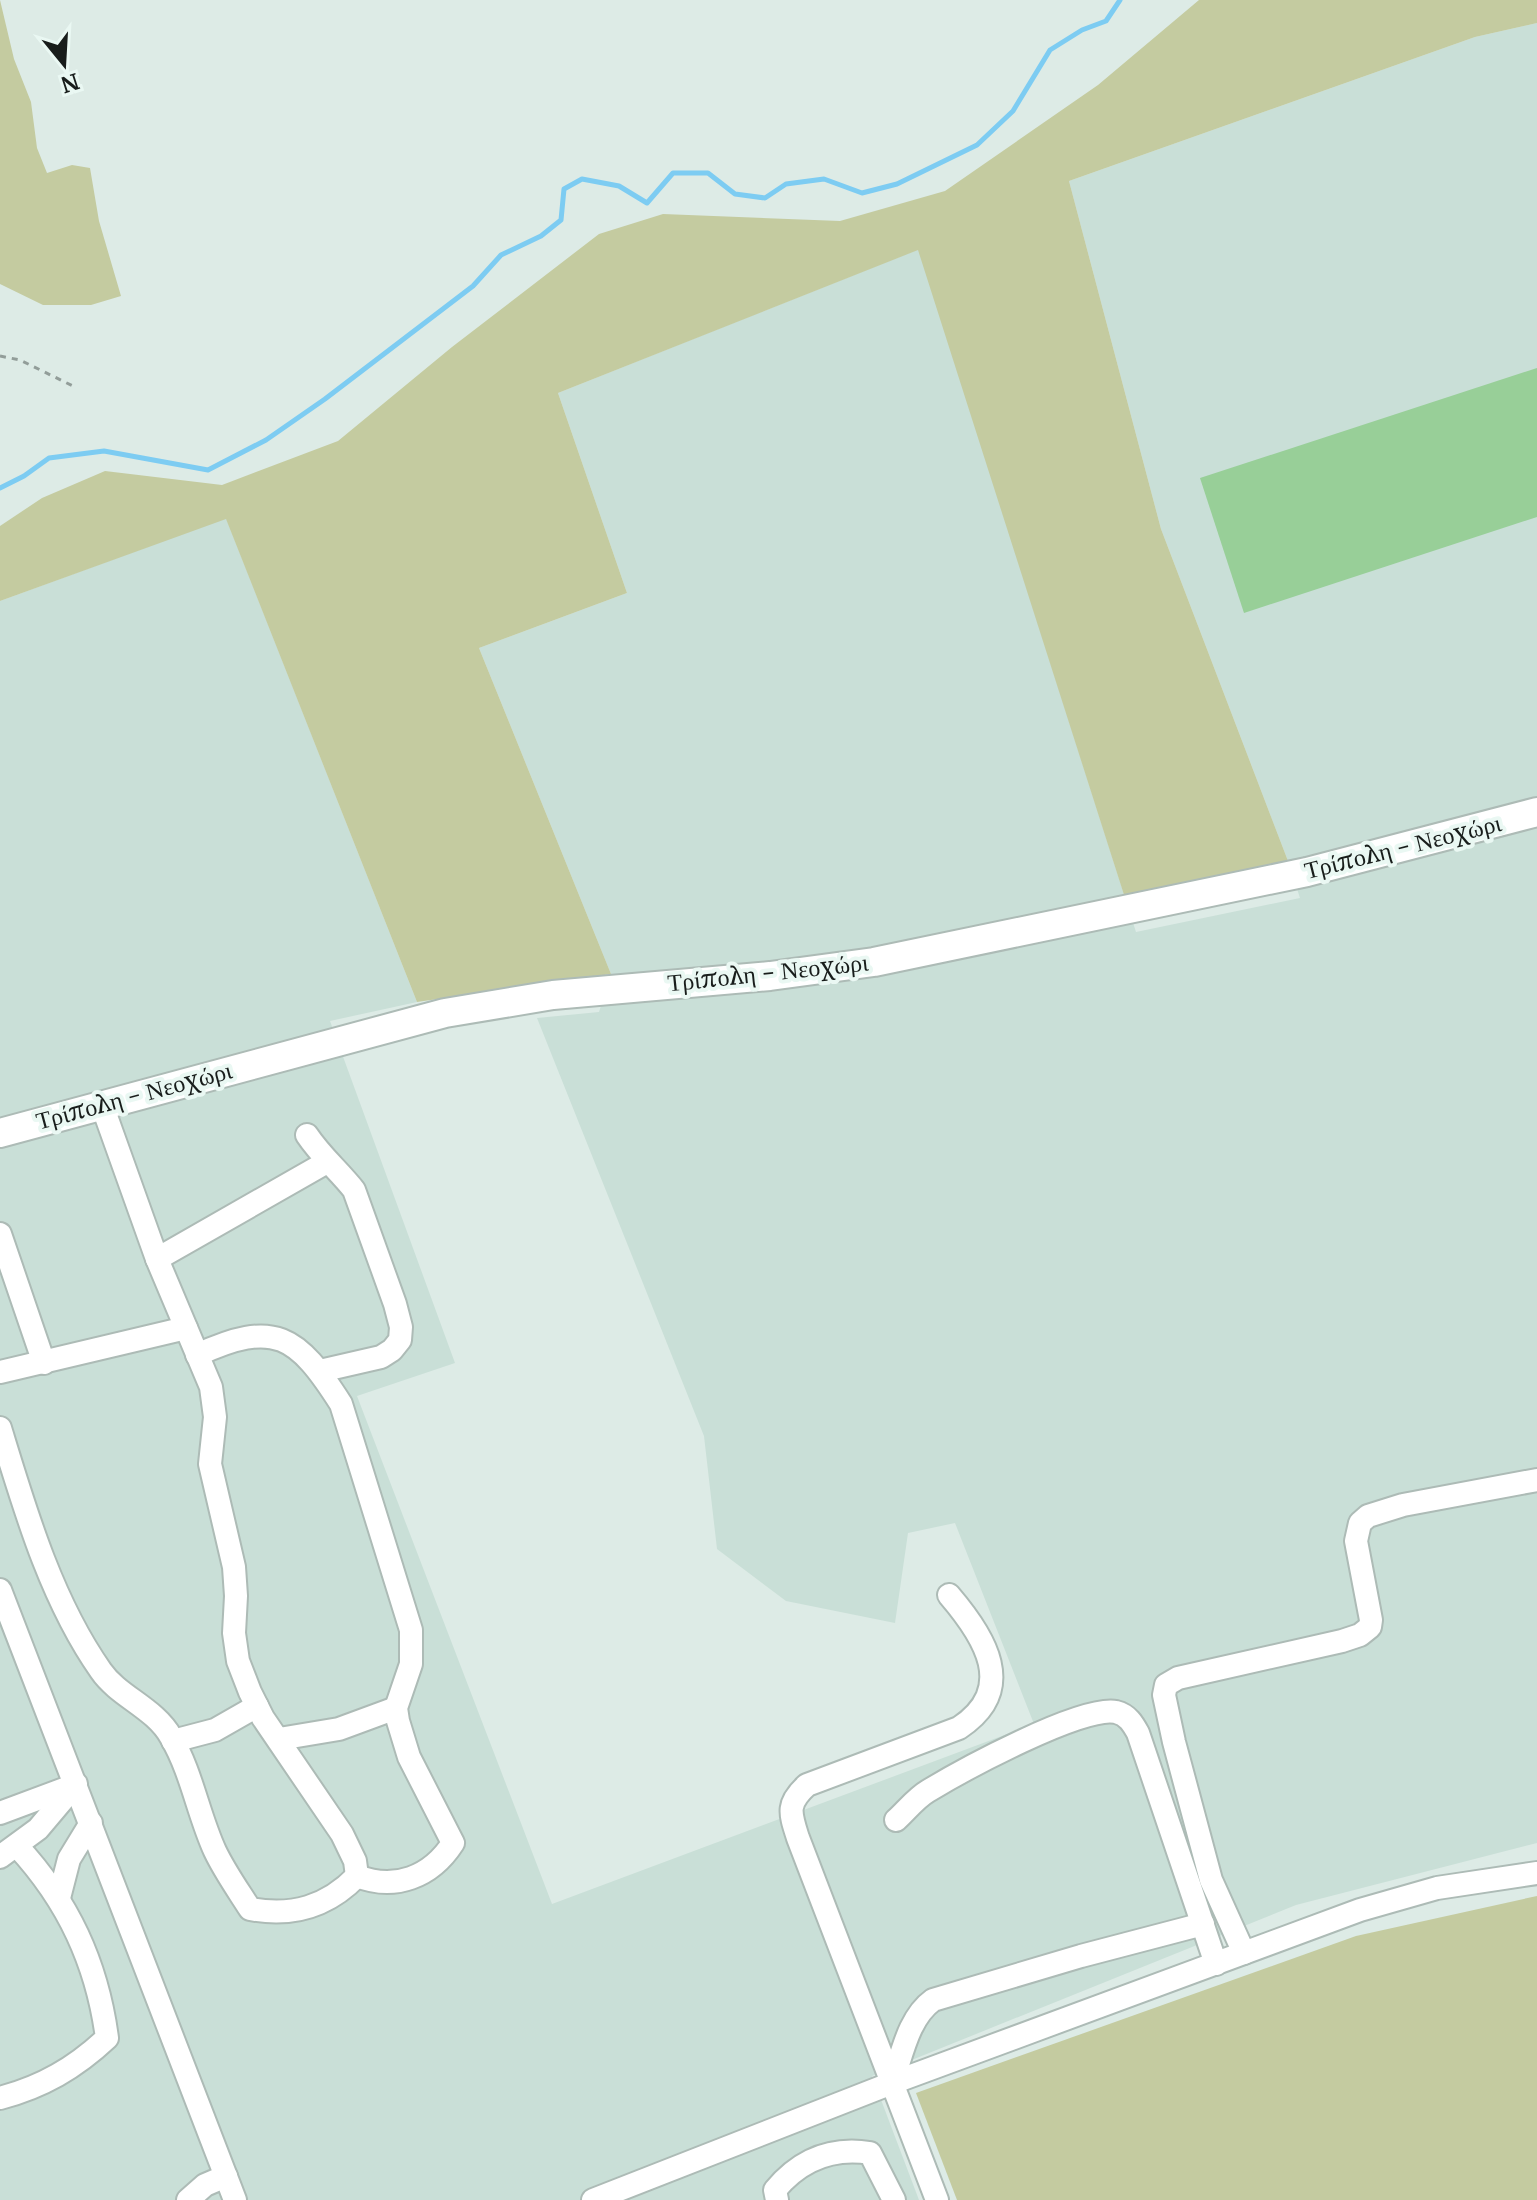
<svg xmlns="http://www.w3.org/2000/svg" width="1537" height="2200" font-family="Merriweather,serif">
<rect width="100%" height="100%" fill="#ddebe6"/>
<path fill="#c9dfd7" d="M1537 23V1843L1296 1905 872 2076 919 2200H0V601L226 518 417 1002 330 1021 455 1363 357 1396 552 1904 1034 1724 955 1523 908 1533 895 1623 786 1601 717 1549 704 1436 537 1018 599 1012 611 974 479 648 627 593 558 393 919 249 1136 932 1300 898 1288 861 1161 529 1069 181 1475 37Z"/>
<g fill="#c4cba0">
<path d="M0 0 14 59 31 102 37 148 47 173 72 165 90 168 99 221 121 296 91 305H43L0 284Z"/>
<path d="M1199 0H1537V23L1475 37 1069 181 1161 529 1288 861 1125 898 918 250 558 393 627 593 479 648 611 974 417 1002 226 519 0 601V526L42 498 105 471 222 485 338 441 452 347 599 234 663 214 840 221 945 191 1098 85Z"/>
<path d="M1537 1896V2200H957L916 2093 1356 1936Z"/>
</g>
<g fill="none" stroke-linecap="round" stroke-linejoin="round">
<path stroke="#7dccf2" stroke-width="5" d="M0 488 24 476 49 458 104 451 208 470 266 440 325 399 473 286 501 255 541 236 561 220 564 189 582 179 619 186 647 203 673 173H708L735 194 765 198 786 184 824 179 862 193 897 184 977 145 1013 111 1050 50 1082 30 1106 21 1120 0"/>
</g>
<path fill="#98cf98" d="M1537 368V517L1244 613 1200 478Z"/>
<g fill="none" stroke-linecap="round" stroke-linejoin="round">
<g stroke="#adbbb6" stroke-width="26">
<g id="minor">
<path d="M102 1105 157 1259 211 1387 215 1417 210 1464 234 1567 236 1596 234 1633 238 1661 250 1692 263 1718 342 1834 355 1861 357 1876"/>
<path d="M307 1135C321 1156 339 1171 354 1190L395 1304 401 1327 400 1340 392 1350 381 1357 320 1371"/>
<path d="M0 1234 44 1363"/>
<path d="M157 1259 327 1162"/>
<path d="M197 1355C275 1319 297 1335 341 1404L411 1630V1664L396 1708 398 1721 409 1757 453 1843C431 1877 395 1891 357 1876"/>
<path d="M0 1372 186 1328"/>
<path d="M0 1428C25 1510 51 1600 101 1671 119 1697 155 1708 171 1737 192 1773 198 1814 215 1851 225 1872 238 1890 250 1909 292 1917 327 1907 357 1876"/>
<path d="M0 1590 235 2200"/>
<path d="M279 1739 339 1729 396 1708"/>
<path d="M173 1741 215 1730 257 1706"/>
<path d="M0 1813 75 1785"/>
<path d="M896 1820C906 1811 916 1798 928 1791 961 1771 1082 1705 1116 1712 1128 1715 1133 1724 1138 1733L1216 1964"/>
<path d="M0 1857 38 1829 76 1784"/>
<path d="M59 1898 69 1859 91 1823"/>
<path d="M1244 1953 1211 1880 1174 1742 1164 1695 1166 1685 1178 1678 1342 1641 1360 1635 1370 1627 1371 1620 1356 1541 1360 1523 1368 1516 1403 1505 1537 1480"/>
<path d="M892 2083C902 2055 908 2018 933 2000L1081 1956 1203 1924"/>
<path d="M0 2098C42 2087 75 2068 107 2038 97 1963 68 1901 17 1846"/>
<path d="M188 2200 205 2185 226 2176"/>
<path d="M593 2200 892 2083 1360 1910 1437 1888 1537 1873"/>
<path d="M777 2200 775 2190C800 2160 832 2147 870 2153L894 2200"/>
<path d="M937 2200 798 1838C790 1813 786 1804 807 1785L959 1728C1018 1689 985 1637 949 1595"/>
</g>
</g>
<g stroke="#adbbb6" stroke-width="32">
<path id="major" d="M0 1133 445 1013 553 995 770 976 874 962 1307 872 1537 812"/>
</g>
<path stroke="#929d99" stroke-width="3" stroke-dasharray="6 6" stroke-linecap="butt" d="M0 356 20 360 77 388"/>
<use href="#minor" stroke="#fff" stroke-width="22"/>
<use href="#major" stroke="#fff" stroke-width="28"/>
</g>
<g text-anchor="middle" stroke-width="8" stroke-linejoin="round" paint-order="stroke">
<g font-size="24" fill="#181d1b" stroke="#eaf8f3">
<text transform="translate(1403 847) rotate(-14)" y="8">Τρίπολη - Νεοχώρι</text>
<text transform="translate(768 973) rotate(-6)" y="8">Τρίπολη - Νεοχώρι</text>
<text transform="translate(134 1096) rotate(-15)" y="8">Τρίπολη - Νεοχώρι</text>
</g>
</g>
<g transform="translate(64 64) rotate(162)" stroke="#eaf8f3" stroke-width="6" paint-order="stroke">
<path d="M0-6L14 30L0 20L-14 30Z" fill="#181d1b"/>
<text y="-12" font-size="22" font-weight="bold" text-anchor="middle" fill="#181d1b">N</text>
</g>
</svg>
